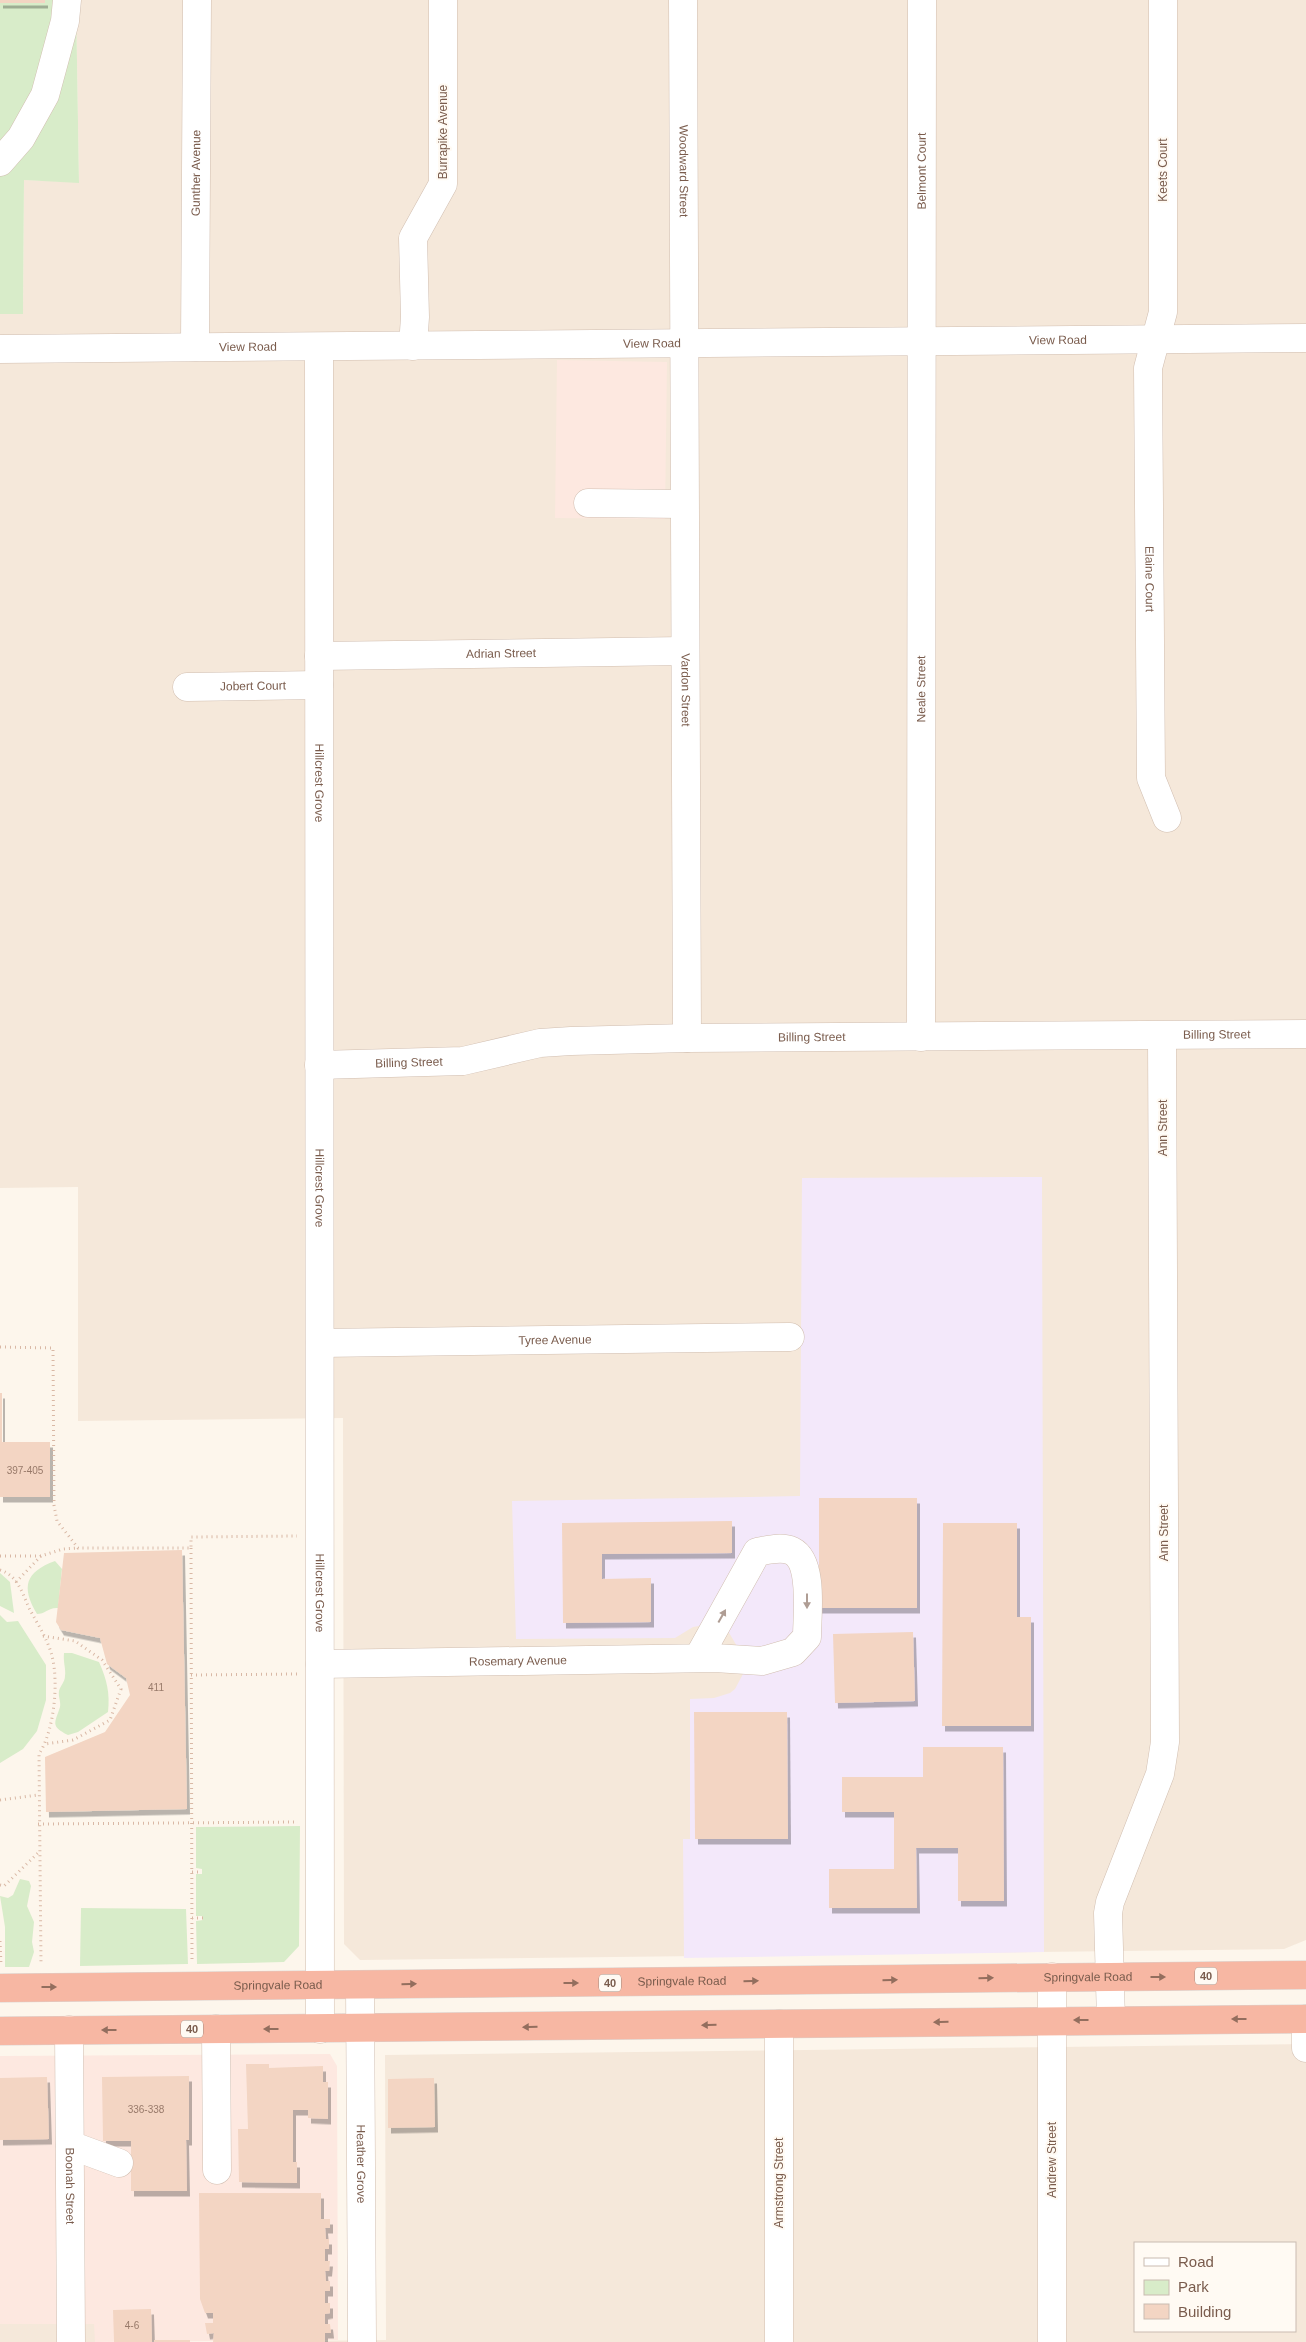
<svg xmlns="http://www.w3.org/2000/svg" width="1306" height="2342" font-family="Arial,sans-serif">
<defs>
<filter id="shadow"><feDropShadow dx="3" dy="5.5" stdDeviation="0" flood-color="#0004"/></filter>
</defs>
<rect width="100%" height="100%" fill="#fdf6ec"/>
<g fill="#f5e8da" fill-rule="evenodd">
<path d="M76 0H1306V1940L1284 1949 360 1960 344 1944 343 1418 78 1421V1187L0 1188V314H23L24 180 79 182Z"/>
<path d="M1306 2044V2342H207L386 2340 385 2055ZM1135 2243H1295V2331H1135Z"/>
<rect x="0" y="2324" width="95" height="18"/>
</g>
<g fill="#fde8e0">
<path d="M557 360 667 362 665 519 555 518Z"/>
<path d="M330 2054 337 2066 338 2340 95 2342 94 2324H0V2056Z"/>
</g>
<path fill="#f3e8fa" d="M1042 1177 1044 1952 684 1958 683 1839H690V1699L714 1698 730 1693 735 1689 743 1674 741 1653 728 1631 710 1624 693 1627 675 1638 516 1639 512 1501 800 1496 802 1178Z"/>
<g fill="#d8ecc9">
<path d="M0 0H76L79 183 24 180 23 314H0Z"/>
<path d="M55 1561 62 1569 58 1608C49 1607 45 1614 37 1614 21 1587 25 1572 55 1561Z"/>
<path d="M0 1573 10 1582 14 1613 0 1606Z"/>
<path d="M0 1615 7 1622 18 1621 46 1665V1700L37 1731 23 1749 0 1763Z"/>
<path d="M64 1653H72L99 1662C107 1680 110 1693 108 1712L78 1732 68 1735C50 1726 55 1723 60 1707 61 1702 58 1696 59 1691 60 1686 65 1682 65 1676 66 1669 63 1662 64 1653Z"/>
<path d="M300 1826 299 1946 284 1962 197 1964 196 1921 203 1920 202 1916H196V1874H202V1869L196 1868V1827Z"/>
<path d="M20 1879 29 1881 31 1886 27 1906 34 1922 32 1942 34 1952 29 1967H5V1927L0 1896 8 1898 13 1895Z"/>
<path d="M81 1908 186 1909 188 1964 80 1966Z"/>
</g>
<g fill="#f3d5c3" filter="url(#shadow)">
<rect x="0" y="0" width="45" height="3"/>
<path d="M0 1393H2V1442H50V1497H0Z"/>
<rect x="819" y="1498" width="98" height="110"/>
<path d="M732 1521V1553L602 1554V1579L651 1578V1622L563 1623 562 1523Z"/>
<path d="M943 1523H1017V1617H1031V1726H942Z"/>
<path d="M182 1550 187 1809 46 1812 45 1757 105 1732 130 1695 126 1678 107 1664 100 1638 61 1630 56 1622 64 1553Z"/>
<path d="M913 1632 915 1701 835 1703 833 1634Z"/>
<path d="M694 1712H787L788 1839H695Z"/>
<path d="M923 1747H1003L1004 1901H958V1848H916L917 1908H829V1869H894V1812H842V1777H923Z"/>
<path d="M246 2064H269V2068L323 2066V2082H328V2119L308 2118V2110H293V2162H297V2183L239 2182 238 2129H248Z"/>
<path d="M189 2076V2140H186L187 2191H131V2141H103L102 2077Z"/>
<path d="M47 2077 49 2139 0 2140V2078Z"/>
<path d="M434 2078 435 2127 388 2128V2079Z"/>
<path d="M199 2193H321V2219H330V2228H325L326 2239H329V2249H325V2261H330L329 2271H325L326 2281H330V2291H325V2303H330V2313L325 2314V2324H330L331 2333H325V2342H213L214 2333 207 2334 205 2323H213V2313H205L200 2299Z"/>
<path d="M151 2309 152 2342H114L113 2310Z"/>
<rect x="154" y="2340" width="36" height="2"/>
</g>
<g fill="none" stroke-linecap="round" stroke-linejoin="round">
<g stroke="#d1beb0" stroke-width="29">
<g id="minor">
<path id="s1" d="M683 0 687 1038"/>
<path id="s2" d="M1163 0V312L1148 368 1151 778 1167 818"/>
<path d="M0 162 21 138 45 95 65 21 67 0"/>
<path d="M413 346 415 317 413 238 443 184V0"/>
<path id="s3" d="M195 347 197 0"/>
<path id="s4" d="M319 347 320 2029"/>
<path id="s5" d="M0 349 1306 338"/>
<path d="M588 503 684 504"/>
<path id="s6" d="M319 656 684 651"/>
<path id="s7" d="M187 687 319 685"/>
<path id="s8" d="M921 1037 922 0"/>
<path id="s9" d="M319 1065 463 1061 540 1043 571 1041 687 1038 1306 1034"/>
<path id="s10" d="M320 1343 790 1337"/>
<path id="s11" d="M320 1664 715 1658 762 1661 793 1652 807 1637C807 1616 814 1562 792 1551 781 1546 768 1550 757 1552L698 1658"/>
<path d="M1052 1977V2342"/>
<path id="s12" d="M360 1985 362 2342"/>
<path d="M1306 2019V2048"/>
<path d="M1111 2020 1108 1913 1110 1902 1160 1774 1165 1742 1162 1037"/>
<path d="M216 2029 217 2170"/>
<path id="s13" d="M69 2030 71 2342"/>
<path d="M70 2145 119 2163"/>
<path d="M779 2342V2024"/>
</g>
</g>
<g stroke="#dad1cd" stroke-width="29">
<g id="highway">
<path id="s14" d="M0 1988 1306 1975"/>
<path d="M0 2031 1306 2019"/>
</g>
</g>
<g stroke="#d9b8a5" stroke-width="3" stroke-dasharray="1 4" stroke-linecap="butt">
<path d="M0 1347 53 1348 54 1505 57 1521 78 1548H191V1537L297 1536"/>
<path d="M191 1548 192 1963"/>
<path d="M0 1556H41L63 1549 78 1548"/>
<path d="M0 1570C17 1575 22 1592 29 1608 37 1623 48 1640 52 1656 59 1683 54 1731 39 1754L41 1964"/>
<path d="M16 1582 41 1556"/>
<path d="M43 1636 75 1641 102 1660 121 1689 110 1720 73 1740 45 1744"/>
<path d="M191 1675 298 1674"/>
<path d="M0 1800 38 1795"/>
<path d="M38 1824 298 1822"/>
<path d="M192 1872H202"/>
<path d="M0 1885 4 1886 38 1853"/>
<path d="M192 1918H203"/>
<path d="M0 1941 1 1965"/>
</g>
<use href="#minor" stroke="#fff" stroke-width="28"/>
<use href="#highway" stroke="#f7b7a3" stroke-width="28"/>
</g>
<defs><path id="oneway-solid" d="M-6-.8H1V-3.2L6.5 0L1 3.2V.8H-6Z" transform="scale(1.25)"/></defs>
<g fill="#af9d94">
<use href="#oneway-solid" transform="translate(807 1601) rotate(90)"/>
<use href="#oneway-solid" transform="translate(722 1616) rotate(-61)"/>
</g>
<g fill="#936e5e">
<use href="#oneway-solid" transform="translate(1158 1977)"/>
<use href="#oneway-solid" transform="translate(986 1978) rotate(-1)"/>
<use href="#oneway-solid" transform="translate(890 1980) rotate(-1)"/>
<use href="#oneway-solid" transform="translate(751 1981) rotate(-1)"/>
<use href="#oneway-solid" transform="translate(571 1983)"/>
<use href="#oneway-solid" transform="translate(409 1984) rotate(-1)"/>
<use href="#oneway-solid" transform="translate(49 1987)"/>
<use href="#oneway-solid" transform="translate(1239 2019) rotate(180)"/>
<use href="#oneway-solid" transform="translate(1081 2020) rotate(180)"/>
<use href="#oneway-solid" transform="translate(941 2022) rotate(179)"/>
<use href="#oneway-solid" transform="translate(709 2025) rotate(179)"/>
<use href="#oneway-solid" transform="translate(530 2027) rotate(179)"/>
<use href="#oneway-solid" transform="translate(271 2029) rotate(180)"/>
<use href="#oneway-solid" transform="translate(109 2030) rotate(180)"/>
</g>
<g text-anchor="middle" stroke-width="4" stroke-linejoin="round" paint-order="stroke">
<g font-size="10" fill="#987a6a">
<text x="25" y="1474">397-405</text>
<text x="156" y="1691">411</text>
<text x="146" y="2113">336-338</text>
<text x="132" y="2329">4-6</text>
</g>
<g fill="#fffaf3" stroke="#a28b7f" stroke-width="1">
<rect x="1195" y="1967.5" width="22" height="17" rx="4"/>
<rect x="599" y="1974.5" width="22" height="17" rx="4"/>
<rect x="181" y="2020.5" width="22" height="17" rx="4"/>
</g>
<g font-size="11" font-weight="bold" fill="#7a5c4d">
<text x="1206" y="1980">40</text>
<text x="610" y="1987">40</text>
<text x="192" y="2033">40</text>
</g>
<g font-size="12" fill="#7a5c4d" stroke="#fffaf3">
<text transform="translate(443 132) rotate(-90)" y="4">Burrapike Avenue</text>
<text dy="4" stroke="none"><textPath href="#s8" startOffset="866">Belmont Court</textPath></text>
<text transform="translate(1163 170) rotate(-90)" y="4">Keets Court</text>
<text dy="4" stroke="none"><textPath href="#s1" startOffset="171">Woodward Street</textPath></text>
<text dy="4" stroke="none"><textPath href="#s3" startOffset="174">Gunther Avenue</textPath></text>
<text dy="4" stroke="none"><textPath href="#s5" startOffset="1058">View Road</textPath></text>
<text dy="4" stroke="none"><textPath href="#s5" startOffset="652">View Road</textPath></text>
<text dy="4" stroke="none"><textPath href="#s5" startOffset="248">View Road</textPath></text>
<text dy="4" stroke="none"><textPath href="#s2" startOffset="581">Elaine Court</textPath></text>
<text dy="4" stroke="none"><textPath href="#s6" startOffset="182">Adrian Street</textPath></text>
<text dy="4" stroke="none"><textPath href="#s7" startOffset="66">Jobert Court</textPath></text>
<text dy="4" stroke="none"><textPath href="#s8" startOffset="348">Neale Street</textPath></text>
<text dy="4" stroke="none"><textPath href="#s1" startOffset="690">Vardon Street</textPath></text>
<text dy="4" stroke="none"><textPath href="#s4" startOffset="436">Hillcrest Grove</textPath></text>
<text dy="4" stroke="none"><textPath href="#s9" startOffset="900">Billing Street</textPath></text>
<text dy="4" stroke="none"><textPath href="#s9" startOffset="495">Billing Street</textPath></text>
<text dy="4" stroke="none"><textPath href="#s9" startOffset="90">Billing Street</textPath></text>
<text transform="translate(1163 1128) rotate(-90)" y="4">Ann Street</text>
<text dy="4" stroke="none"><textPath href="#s4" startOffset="841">Hillcrest Grove</textPath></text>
<text dy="4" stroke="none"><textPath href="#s10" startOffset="235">Tyree Avenue</textPath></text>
<text transform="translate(1164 1533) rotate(-90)" y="4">Ann Street</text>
<text dy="4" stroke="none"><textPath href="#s4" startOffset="1246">Hillcrest Grove</textPath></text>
<text dy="4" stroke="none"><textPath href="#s11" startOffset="198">Rosemary Avenue</textPath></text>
<text dy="4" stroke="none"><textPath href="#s14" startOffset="1088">Springvale Road</textPath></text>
<text dy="4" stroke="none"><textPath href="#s14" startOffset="682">Springvale Road</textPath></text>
<text dy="4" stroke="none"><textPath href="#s14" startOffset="278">Springvale Road</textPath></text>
<text transform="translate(1052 2160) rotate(-90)" y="4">Andrew Street</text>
<text dy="4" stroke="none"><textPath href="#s12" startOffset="179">Heather Grove</textPath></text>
<text transform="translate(779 2183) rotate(-90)" y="4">Armstrong Street</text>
<text dy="4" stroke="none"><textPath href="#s13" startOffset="156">Boonah Street</textPath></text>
</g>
</g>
<rect x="1134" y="2242" width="162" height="90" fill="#fffaf3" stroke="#cabbb1"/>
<rect x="1144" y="2258" width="25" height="8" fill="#ffffff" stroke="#cabbb1"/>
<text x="1178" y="2267" font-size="15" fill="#7a5c4d">Road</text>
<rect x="1144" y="2280" width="25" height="15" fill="#d8ecc9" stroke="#cabbb1"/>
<text x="1178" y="2292" font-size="15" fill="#7a5c4d">Park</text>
<rect x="1144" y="2304" width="25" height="15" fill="#f3d5c3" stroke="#cabbb1"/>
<text x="1178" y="2317" font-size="15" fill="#7a5c4d">Building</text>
</svg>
